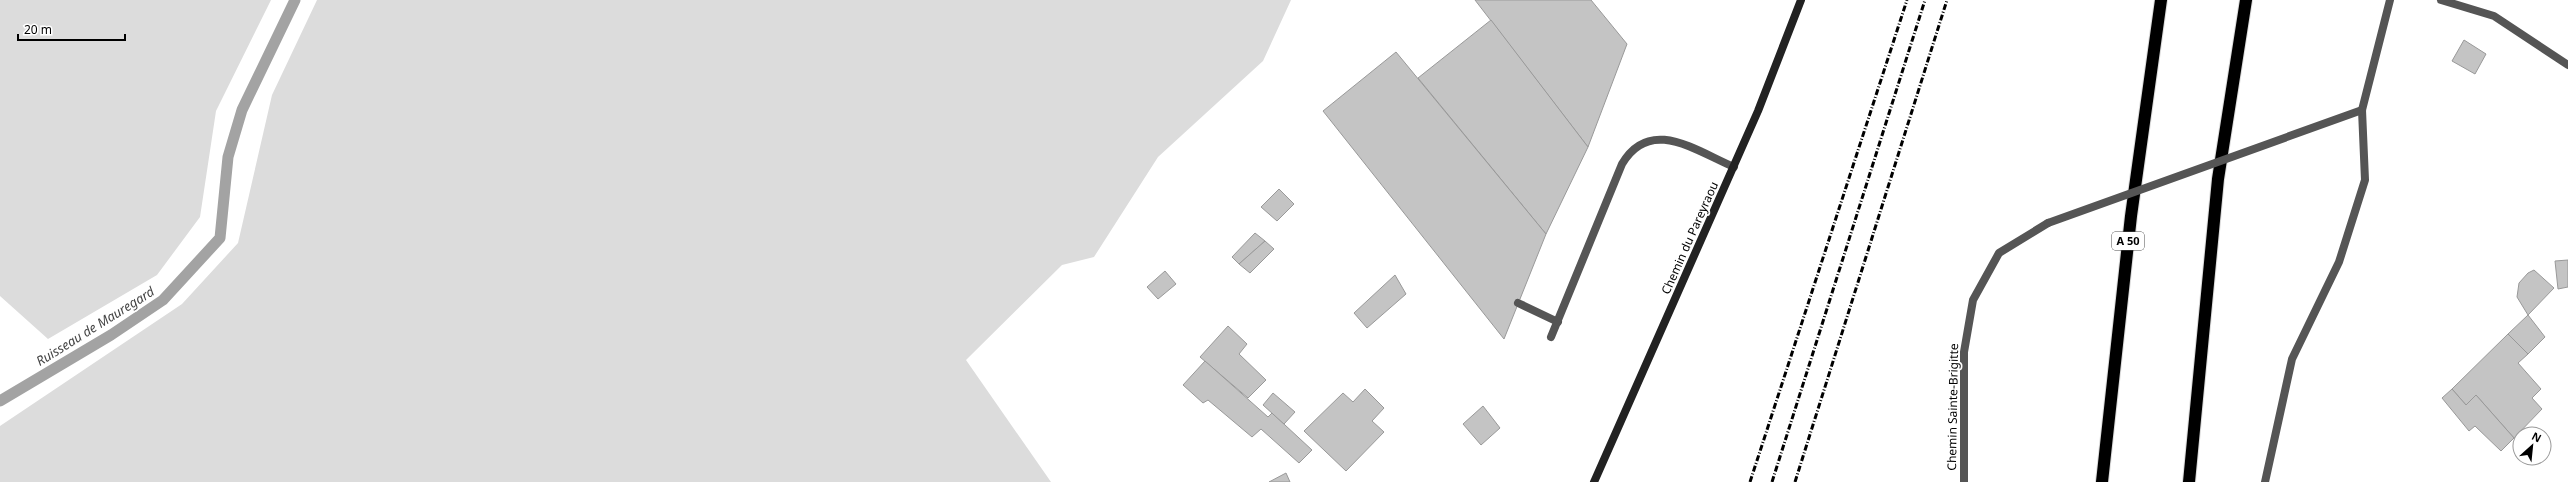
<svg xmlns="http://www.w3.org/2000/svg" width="2568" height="482" font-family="'Noto Sans',sans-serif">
<rect width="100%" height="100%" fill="#fff"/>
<g fill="#dcdcdc">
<path d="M0 0H271L216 111 200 217 157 275 48 339 0 296Z"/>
<path d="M317 0H1291L1263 61 1158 157 1094 257 1062 265 966 360 1051 482H0V426L182 304 238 243 272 95Z"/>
</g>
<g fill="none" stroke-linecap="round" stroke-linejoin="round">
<path stroke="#a3a3a3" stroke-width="11" d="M0 401 111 335 163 300 220 238 228 157 242 110 295 0"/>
</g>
<g fill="#c4c4c4" stroke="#999">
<path d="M1475 0H1591L1627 44 1588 147Z"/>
<path d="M1491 20 1588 147 1546 234 1418 78Z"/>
<path d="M2464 40 2486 54 2475 74 2452 61Z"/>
<path d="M1396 52 1546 234 1504 339 1323 111Z"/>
<path d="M1279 189 1294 204 1277 221 1261 207Z"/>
<path d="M1255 233 1265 241 1239 264 1232 257Z"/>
<path d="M1265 241 1274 249 1250 273 1239 264Z"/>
<path d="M2568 260V287L2558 289 2555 261Z"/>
<path d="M2534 270 2554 288 2528 315 2517 297 2519 283 2528 273Z"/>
<path d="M1165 271 1176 284 1158 299 1147 287Z"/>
<path d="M1395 275 1406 294 1367 328 1354 313Z"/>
<path d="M2528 315 2545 337 2528 354 2508 334Z"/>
<path d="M1228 326 1247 344 1239 354 1266 380 1248 398 1200 357Z"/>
<path d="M2508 334 2528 354 2518 363 2541 389 2532 398 2542 409 2514 438 2476 395 2466 405 2452 389Z"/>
<path d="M1205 361 1268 417 1272 413 1312 450 1299 463 1261 429 1252 437 1208 400 1203 403 1183 385Z"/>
<path d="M1365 389 1384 408 1372 421 1384 432 1346 471 1304 431 1343 393 1353 402Z"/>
<path d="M2452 389 2466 405 2476 395 2514 438 2501 451 2475 426 2469 431 2442 398Z"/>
<path d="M1273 393 1295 412 1284 424 1263 405Z"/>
<path d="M1483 406 1500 428 1481 445 1463 424Z"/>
<path d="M1286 473 1290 482H1269Z"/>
</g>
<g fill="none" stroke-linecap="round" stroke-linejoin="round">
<g stroke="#dbdbdb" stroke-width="14">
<g id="highway">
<path d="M2102 482 2131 216 2161 0"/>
<path d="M2189 482 2218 179 2246 0"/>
</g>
</g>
<g stroke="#555" stroke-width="8">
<path d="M1518 303 1558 322"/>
<path d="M1551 337 1622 164C1650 116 1696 151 1734 167"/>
</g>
<g stroke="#555" stroke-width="8">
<path d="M2441 0 2494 16 2568 65"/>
<path d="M1964 482V352L1973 300 1999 253 2048 223"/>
<path d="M2265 482 2292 359 2339 262 2365 180 2362 110 2390 0"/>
</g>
<path stroke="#222" stroke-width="8" d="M1594 482 1758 111 1801 0"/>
<use href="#highway" stroke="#000" stroke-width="12"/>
<g stroke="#000" stroke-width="3" stroke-dasharray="6 2 1 2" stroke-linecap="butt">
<path d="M1750 482 1907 0"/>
<path d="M1772 482 1925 0"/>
<path d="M1795 482 1947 0"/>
</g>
<path stroke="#555" stroke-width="8" d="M2048 223 2362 110"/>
</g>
<g text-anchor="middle" stroke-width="3.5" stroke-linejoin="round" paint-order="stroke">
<rect fill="#fff" stroke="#4c4c4c" stroke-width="1" x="2112" y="232" width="32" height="18" rx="3"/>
<g font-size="11" font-weight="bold" fill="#000">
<text x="2128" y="245">A 50</text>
</g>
<g font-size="12" fill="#000" stroke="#fff">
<text transform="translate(1690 238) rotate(-66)" y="4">Chemin du Pareyraou</text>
<text transform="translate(1953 407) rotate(-89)" y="4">Chemin Sainte-Brigitte</text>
</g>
<g font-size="13" font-style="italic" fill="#444" stroke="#fff">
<text transform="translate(95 326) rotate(-32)" y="5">Ruisseau de Mauregard</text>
</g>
</g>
<g transform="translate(2532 446) rotate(27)"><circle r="19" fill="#ffffff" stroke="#999999"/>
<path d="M0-3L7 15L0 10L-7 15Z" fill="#000000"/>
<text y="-6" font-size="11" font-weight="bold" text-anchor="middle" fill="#000000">N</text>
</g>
<path d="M18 34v6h107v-6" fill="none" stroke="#000000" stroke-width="2"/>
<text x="24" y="34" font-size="12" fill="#000000" stroke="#ffffff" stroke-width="3" paint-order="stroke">20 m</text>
</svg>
